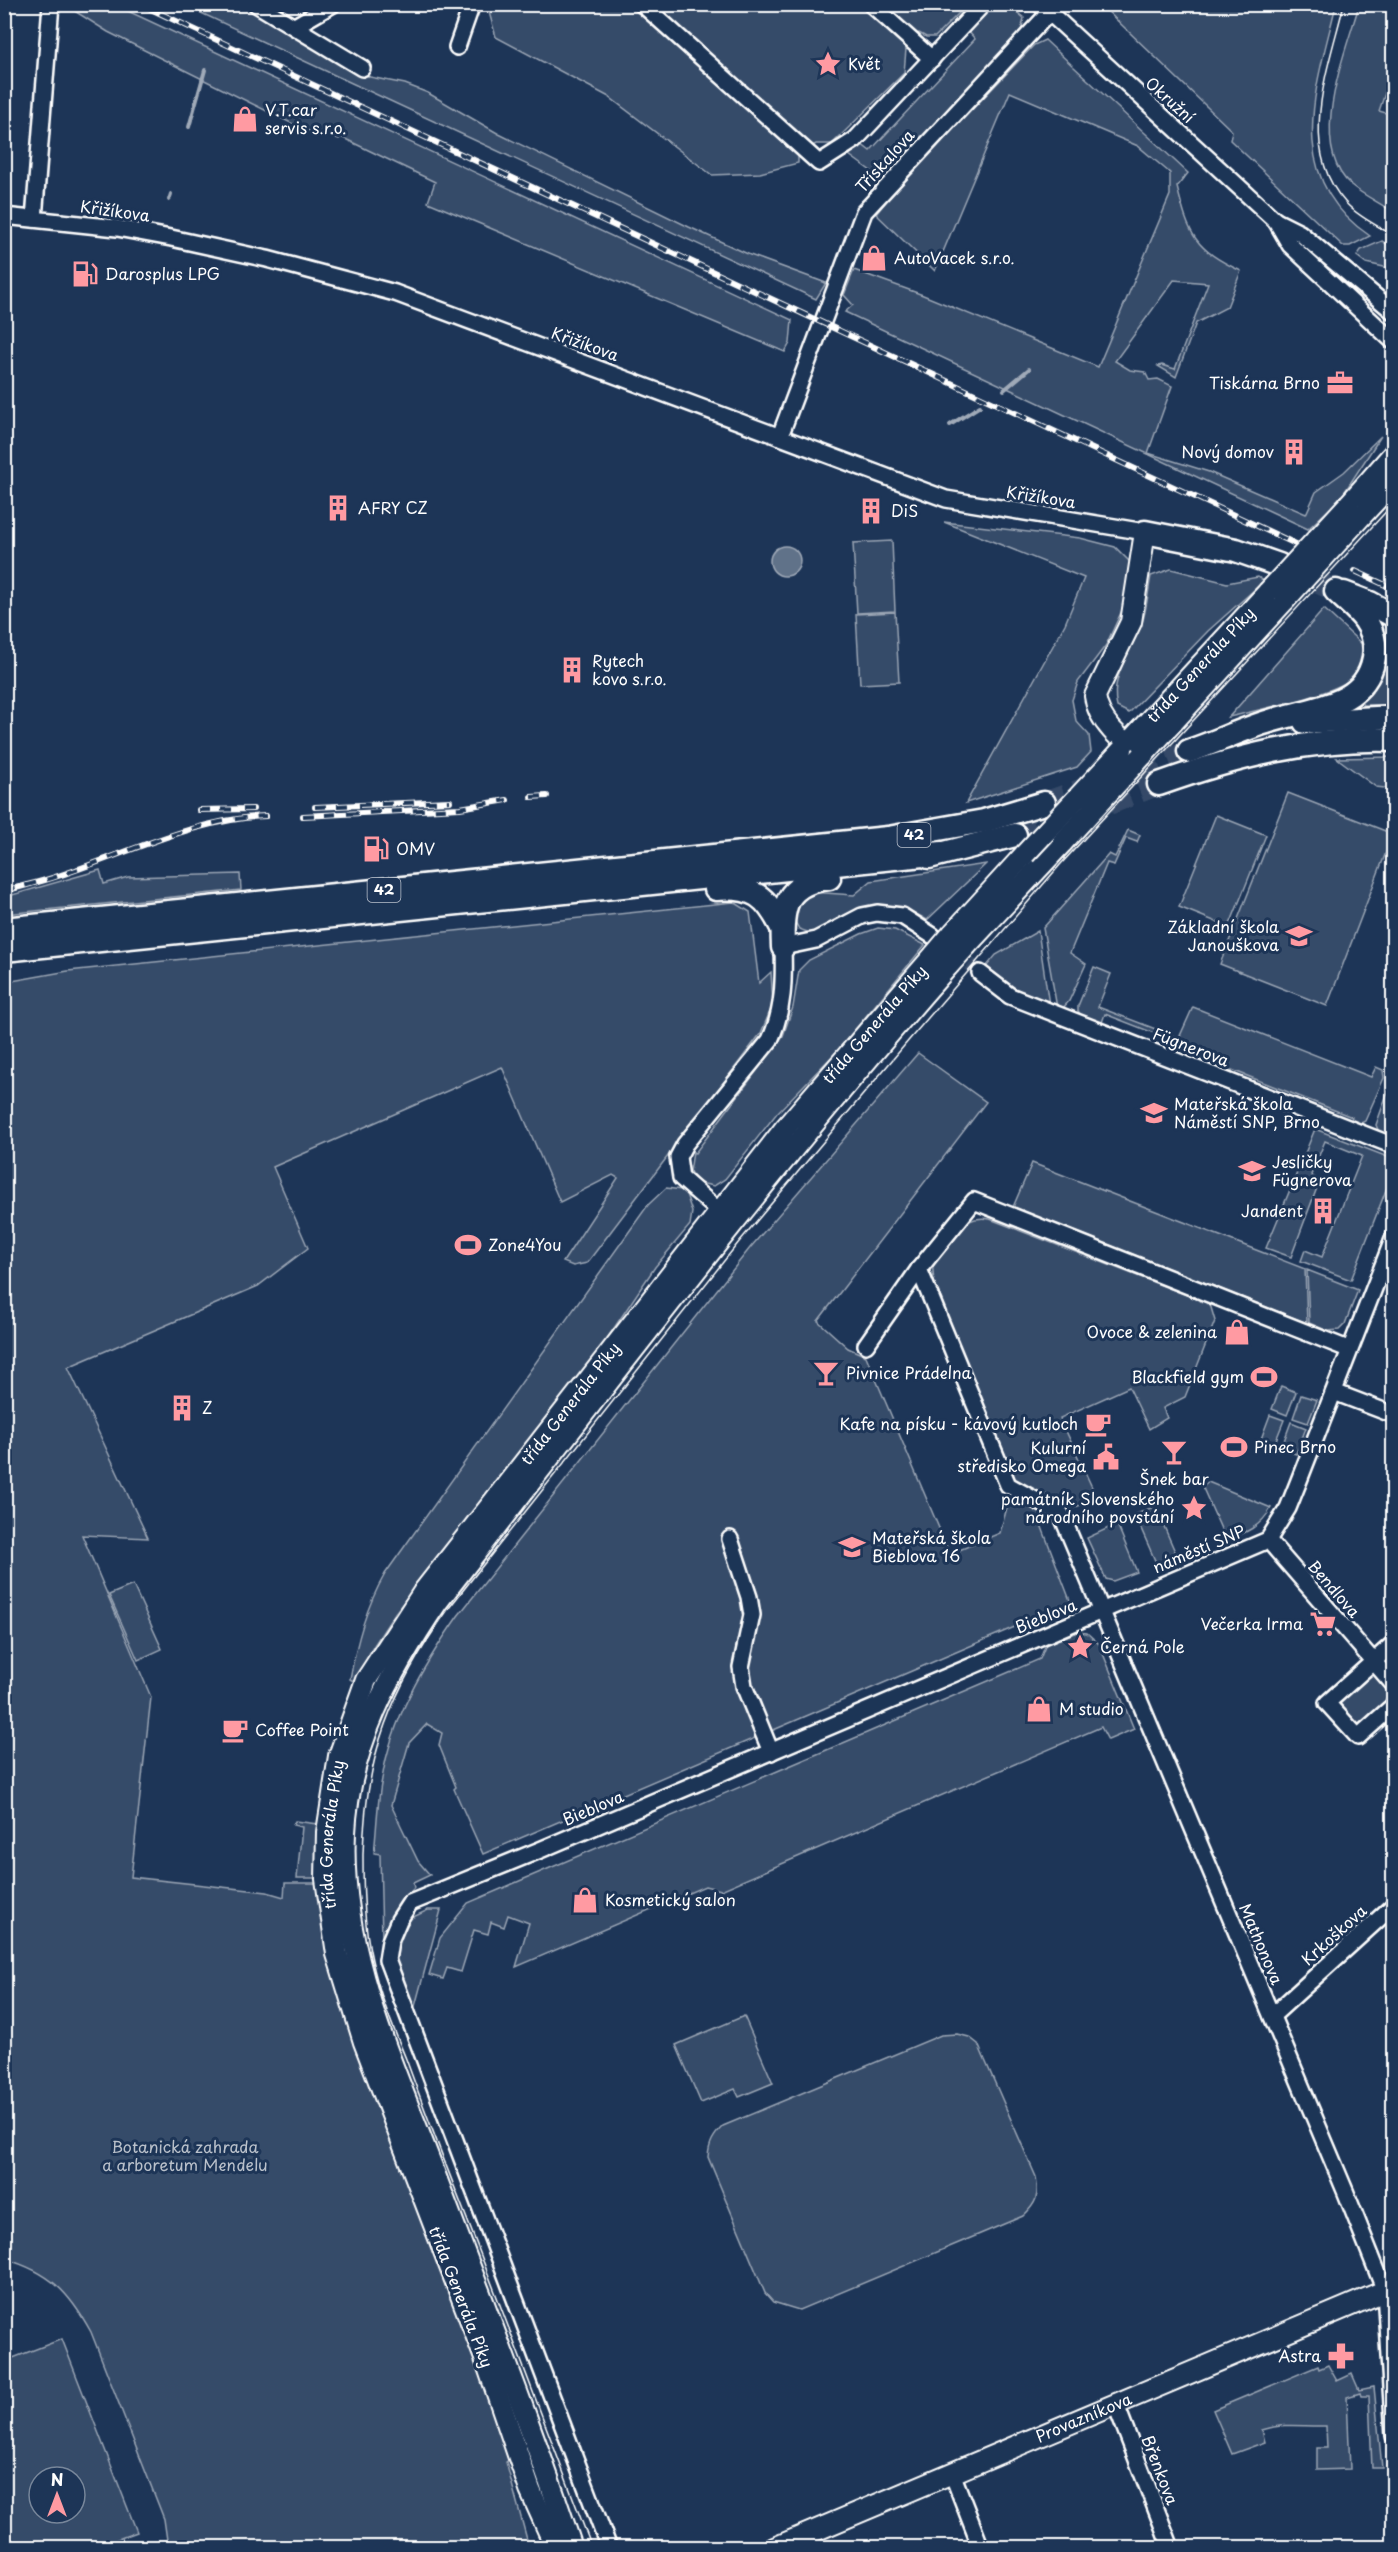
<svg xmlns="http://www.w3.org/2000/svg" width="1398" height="2552" font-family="'Playpen Sans',sans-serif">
<rect width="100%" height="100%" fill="#1d3557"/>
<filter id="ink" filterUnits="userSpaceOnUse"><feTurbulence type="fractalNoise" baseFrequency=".0167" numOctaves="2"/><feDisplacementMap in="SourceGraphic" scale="12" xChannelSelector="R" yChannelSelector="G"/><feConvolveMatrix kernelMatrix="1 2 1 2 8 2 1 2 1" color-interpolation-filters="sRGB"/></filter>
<g filter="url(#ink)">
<g fill="#364b69" stroke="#9aa5b4" stroke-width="1.5" fill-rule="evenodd">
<path d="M65 5H115L792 320 790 343 785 352 428 202 435 182 341 137 339 139 303 129 108 32Z"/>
<path d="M184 5H244L298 32 370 77 405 84 428 93 499 134 689 227 750 255 826 283 816 299Z"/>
<path d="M487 5H967L935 37H926L919 33 906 49 904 73 832 144H816L798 154V163L760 173 712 175 609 97 496 37Z"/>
<path d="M993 5H1008L1024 18 1021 31 882 179 849 155 861 144 870 151 975 39 968 31Z"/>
<path d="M1101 5H1336C1316 88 1282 177 1370 236L1350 246H1343L1230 140 1232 131Z"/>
<path d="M1359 5H1393V70L1379 111 1393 115V212C1380 203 1363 195 1351 185 1306 145 1346 52 1359 5Z"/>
<path d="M1045 40 1188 173 1177 187C1189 235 1194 249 1241 271L1227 307 1196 323 1176 377 1158 366 1162 365 1175 369 1208 283 1174 280 1115 361 1130 370 1145 372 1149 380 1158 379 1172 386 1148 453 1209 472 1306 514 1316 492 1344 472 1381 436 1340 499 1308 529 845 312 853 305 844 295 854 270 923 295 1098 367 1170 195V173L1138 146 1010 92 935 271 876 214 896 189 1034 45Z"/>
<path d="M1382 241 1393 248V269L1366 263 1357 256 1361 250Z"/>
<path d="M944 522 1080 538 1115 547 1130 562 1124 606 1106 645 1078 682 1072 700 1076 721 1089 735 1091 752 1077 767 966 803 1065 624 1084 578Z"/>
<path d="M892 541 895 611 857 613 853 543Z"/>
<path d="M1171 569 1227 583 1258 577 1264 581 1208 631 1129 713 1117 707C1109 677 1132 651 1142 623 1147 609 1148 591 1151 576Z"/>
<path d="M1324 609 1364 646C1364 654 1362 666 1357 673 1344 694 1255 710 1229 717Z"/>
<path d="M895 612 899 682 860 684 856 614Z"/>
<path d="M1393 642V705H1363L1360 701C1382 682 1385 672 1385 644Z"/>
<path d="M1393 757V789L1376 787 1337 758Z"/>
<path d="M1288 793 1393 834 1327 1006 1220 964Z"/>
<path d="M1216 815 1266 835 1229 927 1179 907Z"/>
<path d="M1128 830 1140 835 1137 842 1126 838 1114 865 1107 863 1070 953 1086 964 1069 1001 1063 1008H1057L1043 928 1109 854 1115 857Z"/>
<path d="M986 864 927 920C879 890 857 910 813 934L799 929 792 916 796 900 810 892 854 895 871 881Z"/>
<path d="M100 870 104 884 128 877 240 874 241 890 5 914V897Z"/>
<path d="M734 902 750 912 759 983 771 972 773 1004 761 1033 587 1263 573 1266 563 1262 618 1178 613 1175 560 1202 502 1067 273 1167 308 1248 258 1286 68 1367 148 1538 82 1535 151 1697 131 1877 267 1892 284 1897 285 1883H319L509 2460 506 2462 529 2547H168L164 2519 91 2332C69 2292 50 2272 5 2259L4 979 12 981 68 971Z"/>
<path d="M878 928 895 930 925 945 838 1050 777 1113 725 1179 714 1186 699 1183 690 1172 693 1152 695 1153 783 1036 793 1007 799 970 809 960 861 934Z"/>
<path d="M1038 931 1049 1005 1018 990 986 967 996 955Z"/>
<path d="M1094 967 1111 974 1098 1007 1179 1038 1193 1007 1371 1077 1376 1067 1383 1070 1384 1078 1365 1121 1359 1124 1351 1122 1352 1117 1232 1070 1229 1075 1197 1063 1202 1049 1180 1041 1176 1051 1172 1040 1105 1014 1101 1025 1083 1018 1078 1011V1006Z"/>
<path d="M918 1053 986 1102 818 1321 848 1348 866 1356 950 1554 1000 1533 1015 1478 936 1291C935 1283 932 1274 933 1267 938 1242 964 1213 990 1219L1210 1304 1215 1321 1185 1397 1163 1408 1167 1418 1149 1429 1129 1387 1060 1418 1097 1498 1040 1522 1071 1603 483 1854 454 1789 456 1787 439 1745 442 1733 427 1724 409 1743 391 1805 418 1861 430 1875 413 1883 414 1888 398 1906 382 1938 380 1854 374 1853C377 1828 377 1803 382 1779 392 1718 423 1666 458 1616L750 1248Z"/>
<path d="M1393 1077V1139L1379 1132 1376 1125Z"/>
<path d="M1315 1129 1393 1159V1172L1351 1280 1301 1261 1305 1250 1322 1257 1362 1156 1325 1141 1311 1175 1315 1178 1314 1183 1318 1185 1291 1257 1266 1248Z"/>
<path d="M1032 1163 1305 1269 1307 1323 1013 1207Z"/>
<path d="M666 1188 682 1190 686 1194 692 1212 690 1225 655 1267 598 1352 395 1613 373 1647 355 1682 350 1679C357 1641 366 1607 385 1574L648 1205Z"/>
<path d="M1307 1270 1358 1290 1345 1324 1339 1330 1328 1331 1309 1323Z"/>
<path d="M1281 1386 1296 1392 1287 1415 1272 1409Z"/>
<path d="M1301 1395 1317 1400 1308 1423 1293 1418Z"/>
<path d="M1270 1415 1284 1420 1274 1445 1261 1439Z"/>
<path d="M1291 1422 1306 1428 1296 1454 1281 1449Z"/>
<path d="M1208 1482 1271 1508C1261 1527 1245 1533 1226 1540L1202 1486Z"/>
<path d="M1155 1506 1177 1556 1157 1565 1135 1515Z"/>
<path d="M1117 1524 1137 1572 1113 1581 1106 1579 1087 1538Z"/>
<path d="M133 1585 162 1649 138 1660 109 1595Z"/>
<path d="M1077 1632 1087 1633 1099 1644 1134 1729 1108 1740 1101 1727 721 1890 705 1886 516 1967 529 1923 508 1915 504 1927 491 1922 488 1934 474 1930 461 1972 447 1968 443 1979 429 1975 440 1938 468 1903 1040 1659 1046 1644Z"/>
<path d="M1369 1669 1393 1696V1701L1362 1730 1336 1706 1337 1698Z"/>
<path d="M295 1821 317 1824V1878H297L302 1827 293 1825Z"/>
<path d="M428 1910H441L414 2010C396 1969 388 1960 411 1918Z"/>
<path d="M744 2016 773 2083 739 2097 735 2089 701 2103 676 2045Z"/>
<path d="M957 2034 969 2037 978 2044 1036 2177C1039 2196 1037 2203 1023 2216L799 2310 773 2302 765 2293 708 2157C709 2143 713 2136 723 2126L941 2035Z"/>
<path d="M62 2339 137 2532 96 2547H13L4 2525 5 2361ZM39 2477H75V2513H39Z"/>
<path d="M1328 2365 1337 2381 1352 2374 1359 2390 1374 2387 1382 2468H1372L1369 2396H1361L1360 2393 1347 2397 1350 2469 1317 2470V2448H1327L1326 2426C1301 2427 1287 2422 1262 2430L1265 2442 1232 2454 1213 2410 1318 2366 1319 2369Z"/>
</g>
<circle fill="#617289" stroke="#a0aab8" stroke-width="1.5" cx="785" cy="561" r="15"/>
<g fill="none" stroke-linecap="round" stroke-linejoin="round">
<g stroke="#a0aab8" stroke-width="4">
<path d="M189 127 205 70"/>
<path d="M169 200 171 194"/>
<path d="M1004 390 1029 369"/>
<path d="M950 425 980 406"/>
</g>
<path stroke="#344968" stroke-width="15" stroke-dasharray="15 8" stroke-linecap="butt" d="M969 964 980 973"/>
<g stroke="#344968" stroke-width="22" stroke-dasharray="22 11" stroke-linecap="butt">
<path d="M1289 569 1336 591"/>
<path d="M1044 803 1189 751"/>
<path d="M1015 835 1076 817 1159 784"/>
</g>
<g stroke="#fff" stroke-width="20">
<g id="minor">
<path d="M256 4 362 68"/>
<path d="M642 4 819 163 855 140 983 4"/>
<path d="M871 4 932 59"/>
<path d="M1040 4 1276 221 1290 245 1394 342"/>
<path d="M295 26 333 4"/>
<path d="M457 47 472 4"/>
<path d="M4 216 117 228 171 238 267 259 395 293 946 499 1145 532"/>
<path d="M34 219 51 4"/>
<path d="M1276 221 1300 233 1394 312"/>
<path d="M780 436 864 212 1049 13"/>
<path d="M980 973 1010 996 1394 1146"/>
<path d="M727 1218 681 1178 678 1157 685 1144 770 1040C784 1010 784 979 783 947L816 940 862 916 877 913 902 916 933 936"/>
<path d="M919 1269 1008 1485 1061 1514 1346 2193 1385 2291 1394 2436"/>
<path d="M866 1345 919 1269 974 1201 1348 1349"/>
<path d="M1334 1392 1394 1415"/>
<path d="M730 1539 749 1597 752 1615 741 1667 744 1686 771 1752"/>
<path d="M1268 1540 1394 1685"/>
<path d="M1394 1643 1327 1703 1358 1737 1394 1705"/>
<path d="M1272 2016 1394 1905"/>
<path d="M1116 2405 1171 2548"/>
<path d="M952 2473 981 2548"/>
<path d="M609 2548 387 1960 390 1941 399 1920 410 1903 540 1850 1268 1540 1288 1508 1298 1483 1394 1237"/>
</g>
</g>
<g stroke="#fff" stroke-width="24">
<g id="major">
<path d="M1349 504 1394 453"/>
<path d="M1366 511 1394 481"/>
<path d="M1145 532 1131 622 1095 696C1098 722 1122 741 1142 756L1285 600"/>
<path id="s1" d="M1122 750 1268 592"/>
<path d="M952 934 1025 854"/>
<path d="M967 945 1063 842"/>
<path id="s2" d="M556 2548 530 2490 486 2361 364 2042 337 1954 326 1879 327 1832 339 1756 366 1680 424 1591 786 1127 935 954"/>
<path d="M572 2548C530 2421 481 2297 434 2172 393 2063 339 1952 345 1833 349 1745 390 1672 438 1601 605 1387 769 1169 949 965"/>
<path id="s3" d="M774 2548 1394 2287"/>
</g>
</g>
<g stroke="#fff" stroke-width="27">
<g id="highway">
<path d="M1145 532 1236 550 1279 565"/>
<path d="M1344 593 1370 603 1394 616"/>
<path d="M1305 722 1394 717"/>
<path d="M1189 751C1216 742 1243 729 1270 721 1293 714 1319 710 1341 700 1372 686 1385 649 1365 620 1357 609 1345 600 1336 591"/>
<path d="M1159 784C1235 757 1312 737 1394 740"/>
<path d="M929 857 1015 835"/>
<path d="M716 889C754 886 766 896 782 928"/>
<path d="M4 929 888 838 984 821 1044 803"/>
<path d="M783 947C781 907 785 883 829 878"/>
<path d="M4 950 942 853"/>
</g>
</g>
<use href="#minor" stroke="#1d3557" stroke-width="15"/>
<use href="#major" stroke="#1d3557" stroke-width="20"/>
<use href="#highway" stroke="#1d3557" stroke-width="22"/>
<g stroke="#fff" stroke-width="1.5">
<path d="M1344 4C1329 67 1296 147 1345 202 1357 216 1378 226 1394 236"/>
<path d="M592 2548C550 2436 508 2325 465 2214 445 2163 425 2111 406 2059 393 2027 379 1994 372 1960 364 1925 363 1890 363 1855 365 1754 391 1690 449 1608L739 1242 909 1040 1060 865 1394 503"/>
</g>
<g stroke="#fff" stroke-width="6">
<g id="rail">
<path d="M140 4 1298 545"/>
<path d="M1355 571 1394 589"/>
<path d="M531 797 547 796"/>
<path d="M315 807 450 801"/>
<path d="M199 810 253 809"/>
<path d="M303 816 460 808 507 800"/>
<path d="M4 891C22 886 41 882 58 876 126 854 194 819 266 816"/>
</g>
</g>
<use href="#rail" stroke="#1d3557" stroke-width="4" stroke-dasharray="11" stroke-linecap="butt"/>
<g stroke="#fff" stroke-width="24" stroke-linecap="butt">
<g id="major-bridge">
<path d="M1268 592 1349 504"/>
<path d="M1285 600 1366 511"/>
<path d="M1063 842 1142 756"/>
<path d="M1025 854 1122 750"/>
<path d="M935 954 952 934"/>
<path d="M949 965 967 945"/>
</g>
</g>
<use href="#major-bridge" stroke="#1d3557" stroke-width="20"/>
</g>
</g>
<defs>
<g id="sight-bare" transform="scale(2.07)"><path d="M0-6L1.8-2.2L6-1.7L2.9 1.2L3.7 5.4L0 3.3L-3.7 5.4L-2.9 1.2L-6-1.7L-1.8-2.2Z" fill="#ff9aa2" stroke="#1d3557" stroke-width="2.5" paint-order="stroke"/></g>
<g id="shop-bare" transform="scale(2.07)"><path d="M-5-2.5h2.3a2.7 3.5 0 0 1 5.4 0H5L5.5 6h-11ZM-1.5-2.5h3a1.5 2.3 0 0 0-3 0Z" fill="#ff9aa2" stroke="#1d3557" stroke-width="2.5" paint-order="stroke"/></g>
<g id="fuel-bare" transform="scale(2.07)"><path d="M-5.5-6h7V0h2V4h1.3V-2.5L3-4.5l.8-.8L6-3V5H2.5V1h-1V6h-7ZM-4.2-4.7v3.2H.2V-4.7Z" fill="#ff9aa2" stroke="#1d3557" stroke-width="2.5" paint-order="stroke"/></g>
<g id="office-bare" transform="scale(2.07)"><path d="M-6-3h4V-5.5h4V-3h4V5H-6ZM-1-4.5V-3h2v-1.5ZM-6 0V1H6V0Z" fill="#ff9aa2" stroke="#1d3557" stroke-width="2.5" paint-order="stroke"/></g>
<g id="building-bare" transform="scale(2.07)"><path d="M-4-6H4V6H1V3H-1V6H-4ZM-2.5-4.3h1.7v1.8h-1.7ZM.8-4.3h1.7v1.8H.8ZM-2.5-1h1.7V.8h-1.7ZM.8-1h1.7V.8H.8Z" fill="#ff9aa2" stroke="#1d3557" stroke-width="2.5" paint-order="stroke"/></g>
<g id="school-bare" transform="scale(2.07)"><path d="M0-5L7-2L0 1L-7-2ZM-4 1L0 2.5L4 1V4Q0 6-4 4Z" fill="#ff9aa2" stroke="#1d3557" stroke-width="2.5" paint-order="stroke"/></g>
<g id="stadium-bare" transform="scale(2.07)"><path d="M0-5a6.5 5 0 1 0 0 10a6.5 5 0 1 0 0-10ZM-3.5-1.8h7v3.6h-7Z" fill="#ff9aa2" stroke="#1d3557" stroke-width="2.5" paint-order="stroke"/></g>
<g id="bar-bare" transform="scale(2.07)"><path d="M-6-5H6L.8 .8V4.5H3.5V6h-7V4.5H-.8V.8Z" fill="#ff9aa2" stroke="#1d3557" stroke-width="2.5" paint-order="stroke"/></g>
<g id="cafe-bare" transform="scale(2.07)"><path d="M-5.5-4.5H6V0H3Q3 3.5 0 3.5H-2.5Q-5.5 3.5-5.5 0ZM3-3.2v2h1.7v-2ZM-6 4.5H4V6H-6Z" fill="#ff9aa2" stroke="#1d3557" stroke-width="2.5" paint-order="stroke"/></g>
<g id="civic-bare" transform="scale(2.07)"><path d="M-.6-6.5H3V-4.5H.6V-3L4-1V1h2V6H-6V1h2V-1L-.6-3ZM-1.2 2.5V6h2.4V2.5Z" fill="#ff9aa2" stroke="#1d3557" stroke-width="2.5" paint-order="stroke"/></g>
<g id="supermarket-bare" transform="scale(2.07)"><path d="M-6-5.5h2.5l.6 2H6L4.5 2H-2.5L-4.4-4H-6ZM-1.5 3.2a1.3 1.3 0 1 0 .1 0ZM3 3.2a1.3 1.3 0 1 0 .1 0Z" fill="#ff9aa2" stroke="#1d3557" stroke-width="2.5" paint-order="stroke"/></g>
<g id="pharmacy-bare" transform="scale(2.07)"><path d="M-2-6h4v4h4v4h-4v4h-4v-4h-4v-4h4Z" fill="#ff9aa2" stroke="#1d3557" stroke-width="2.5" paint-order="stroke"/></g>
</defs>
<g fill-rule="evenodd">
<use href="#sight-bare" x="828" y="64"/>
<use href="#shop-bare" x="245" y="119"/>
<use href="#shop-bare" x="874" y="258"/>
<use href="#fuel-bare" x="85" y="274"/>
<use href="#office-bare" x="1340" y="383"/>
<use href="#building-bare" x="1294" y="452"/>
<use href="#building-bare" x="338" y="508"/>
<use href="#building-bare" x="871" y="511"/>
<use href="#building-bare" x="572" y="670"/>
<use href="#fuel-bare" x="376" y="849"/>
<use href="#school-bare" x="1299" y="936"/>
<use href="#school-bare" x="1154" y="1113"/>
<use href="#school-bare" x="1252" y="1171"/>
<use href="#building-bare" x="1323" y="1211"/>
<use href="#stadium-bare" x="468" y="1245"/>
<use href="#shop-bare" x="1237" y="1332"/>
<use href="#bar-bare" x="826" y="1373"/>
<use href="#stadium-bare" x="1264" y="1377"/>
<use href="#building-bare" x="182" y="1408"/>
<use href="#cafe-bare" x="1098" y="1424"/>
<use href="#stadium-bare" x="1234" y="1447"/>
<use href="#bar-bare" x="1174" y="1452"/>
<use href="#civic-bare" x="1106" y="1457"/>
<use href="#sight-bare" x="1194" y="1508"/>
<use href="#school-bare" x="852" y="1547"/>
<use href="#supermarket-bare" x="1323" y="1624"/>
<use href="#sight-bare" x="1080" y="1647"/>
<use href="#shop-bare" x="1039" y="1709"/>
<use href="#cafe-bare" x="235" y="1730"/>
<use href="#shop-bare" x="585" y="1900"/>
<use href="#pharmacy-bare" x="1341" y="2356"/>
</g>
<g text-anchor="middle" stroke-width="6" stroke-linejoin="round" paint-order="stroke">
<g fill="#1d3557" stroke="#bbc2cd" stroke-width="1.5">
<rect x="897.5" y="823" width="33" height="24" rx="4.5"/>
<rect x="367.5" y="878" width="33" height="24" rx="4.5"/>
</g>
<g font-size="15" font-weight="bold" fill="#fff">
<text x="914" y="840">42</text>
<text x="384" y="895">42</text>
</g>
<g font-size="16" fill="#fff" stroke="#1d3557" text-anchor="start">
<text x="848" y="70">Květ</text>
<text x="265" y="116">V.T.car<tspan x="265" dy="18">servis s.r.o.</tspan></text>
<text x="894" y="264">AutoVacek s.r.o.</text>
<text x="105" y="280">Darosplus LPG</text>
<text x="1320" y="389" text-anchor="end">Tiskárna Brno</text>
<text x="1274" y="458" text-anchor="end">Nový domov</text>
<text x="358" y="514">AFRY CZ</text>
<text x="891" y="517">DiS</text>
<text x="592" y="667">Rytech<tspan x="592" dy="18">kovo s.r.o.</tspan></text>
<text x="396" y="855">OMV</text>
<text x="1279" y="933" text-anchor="end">Základní škola<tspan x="1279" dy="18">Janouškova</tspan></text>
<text x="1174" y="1110">Mateřská škola<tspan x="1174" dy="18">Náměstí SNP, Brno</tspan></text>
<text x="1272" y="1168">Jesličky<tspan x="1272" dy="18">Fügnerova</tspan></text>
<text x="1303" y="1217" text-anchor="end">Jandent</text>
<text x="488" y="1251">Zone4You</text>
<text x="1217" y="1338" text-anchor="end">Ovoce &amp; zelenina</text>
<text x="846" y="1379">Pivnice Prádelna</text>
<text x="1244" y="1383" text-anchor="end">Blackfield gym</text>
<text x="202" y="1414">Z</text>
<text x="1078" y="1430" text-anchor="end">Kafe na písku - kávový kutloch</text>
<text x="1254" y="1453">Pinec Brno</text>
<text x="1086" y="1454" text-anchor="end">Kulurní<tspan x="1086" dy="18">středisko Omega</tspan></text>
<text x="1174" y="1485" text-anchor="middle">Šnek bar</text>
<text x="1174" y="1505" text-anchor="end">památník Slovenského<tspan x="1174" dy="18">národního povstání</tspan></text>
<text x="872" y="1544">Mateřská škola<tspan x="872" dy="18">Bieblova 16</tspan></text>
<text x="1303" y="1630" text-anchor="end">Večerka Irma</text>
<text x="1100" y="1653">Černá Pole</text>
<text x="1059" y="1715">M studio</text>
<text x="255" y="1736">Coffee Point</text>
<text x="605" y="1906">Kosmetický salon</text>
<text x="1321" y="2362" text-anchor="end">Astra</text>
</g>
<g font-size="16" fill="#fff" stroke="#1d3557">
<text transform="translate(1170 100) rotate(42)" y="6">Okružní</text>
<text transform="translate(885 161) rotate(-48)" y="6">Třískalova</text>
<text transform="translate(115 211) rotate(8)" y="6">Křižíkova</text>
<text transform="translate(585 344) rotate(20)" y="6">Křižíkova</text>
<text transform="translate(1041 497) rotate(9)" y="6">Křižíkova</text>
<text dy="6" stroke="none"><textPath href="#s1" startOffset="116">třída Generála Píky</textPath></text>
<text dy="6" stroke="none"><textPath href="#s2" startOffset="1744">třída Generála Píky</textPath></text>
<text transform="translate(1191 1047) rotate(21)" y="6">Fügnerova</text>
<text dy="6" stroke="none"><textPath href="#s2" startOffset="1258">třída Generála Píky</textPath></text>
<text transform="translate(1199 1549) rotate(-23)" y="6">náměstí SNP</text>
<text transform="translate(1334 1589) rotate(49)" y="6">Bendlova</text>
<text transform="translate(1046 1616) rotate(-22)" y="6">Bieblova</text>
<text transform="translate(593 1808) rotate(-23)" y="6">Bieblova</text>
<text dy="6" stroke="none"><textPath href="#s2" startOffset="754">třída Generála Píky</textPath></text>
<text transform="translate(1334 1935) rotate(-42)" y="6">Krkoškova</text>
<text transform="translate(1261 1944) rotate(67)" y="6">Mathonova</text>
<text transform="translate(461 2297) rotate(69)" y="6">třída Generála Píky</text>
<text dy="6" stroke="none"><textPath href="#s3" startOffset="336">Provazníkova</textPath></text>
<text transform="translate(1160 2470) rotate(69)" y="6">Břenkova</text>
</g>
<g font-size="16" fill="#b9c0ca" stroke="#1d3557">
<text x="185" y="2153">Botanická zahrada<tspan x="185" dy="18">a arboretum Mendelu</tspan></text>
</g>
</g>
<rect width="1398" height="2552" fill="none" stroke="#1d3557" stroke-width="24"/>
<rect x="12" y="12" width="1374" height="2528" fill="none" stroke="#fff" stroke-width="2" filter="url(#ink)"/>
<g transform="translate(57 2495)"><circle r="28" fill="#1d3557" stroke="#77869a" stroke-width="1.5"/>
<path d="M0-4.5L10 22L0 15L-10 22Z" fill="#ff9aa2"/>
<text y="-9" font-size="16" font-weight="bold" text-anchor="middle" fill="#ffffff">N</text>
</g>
</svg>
